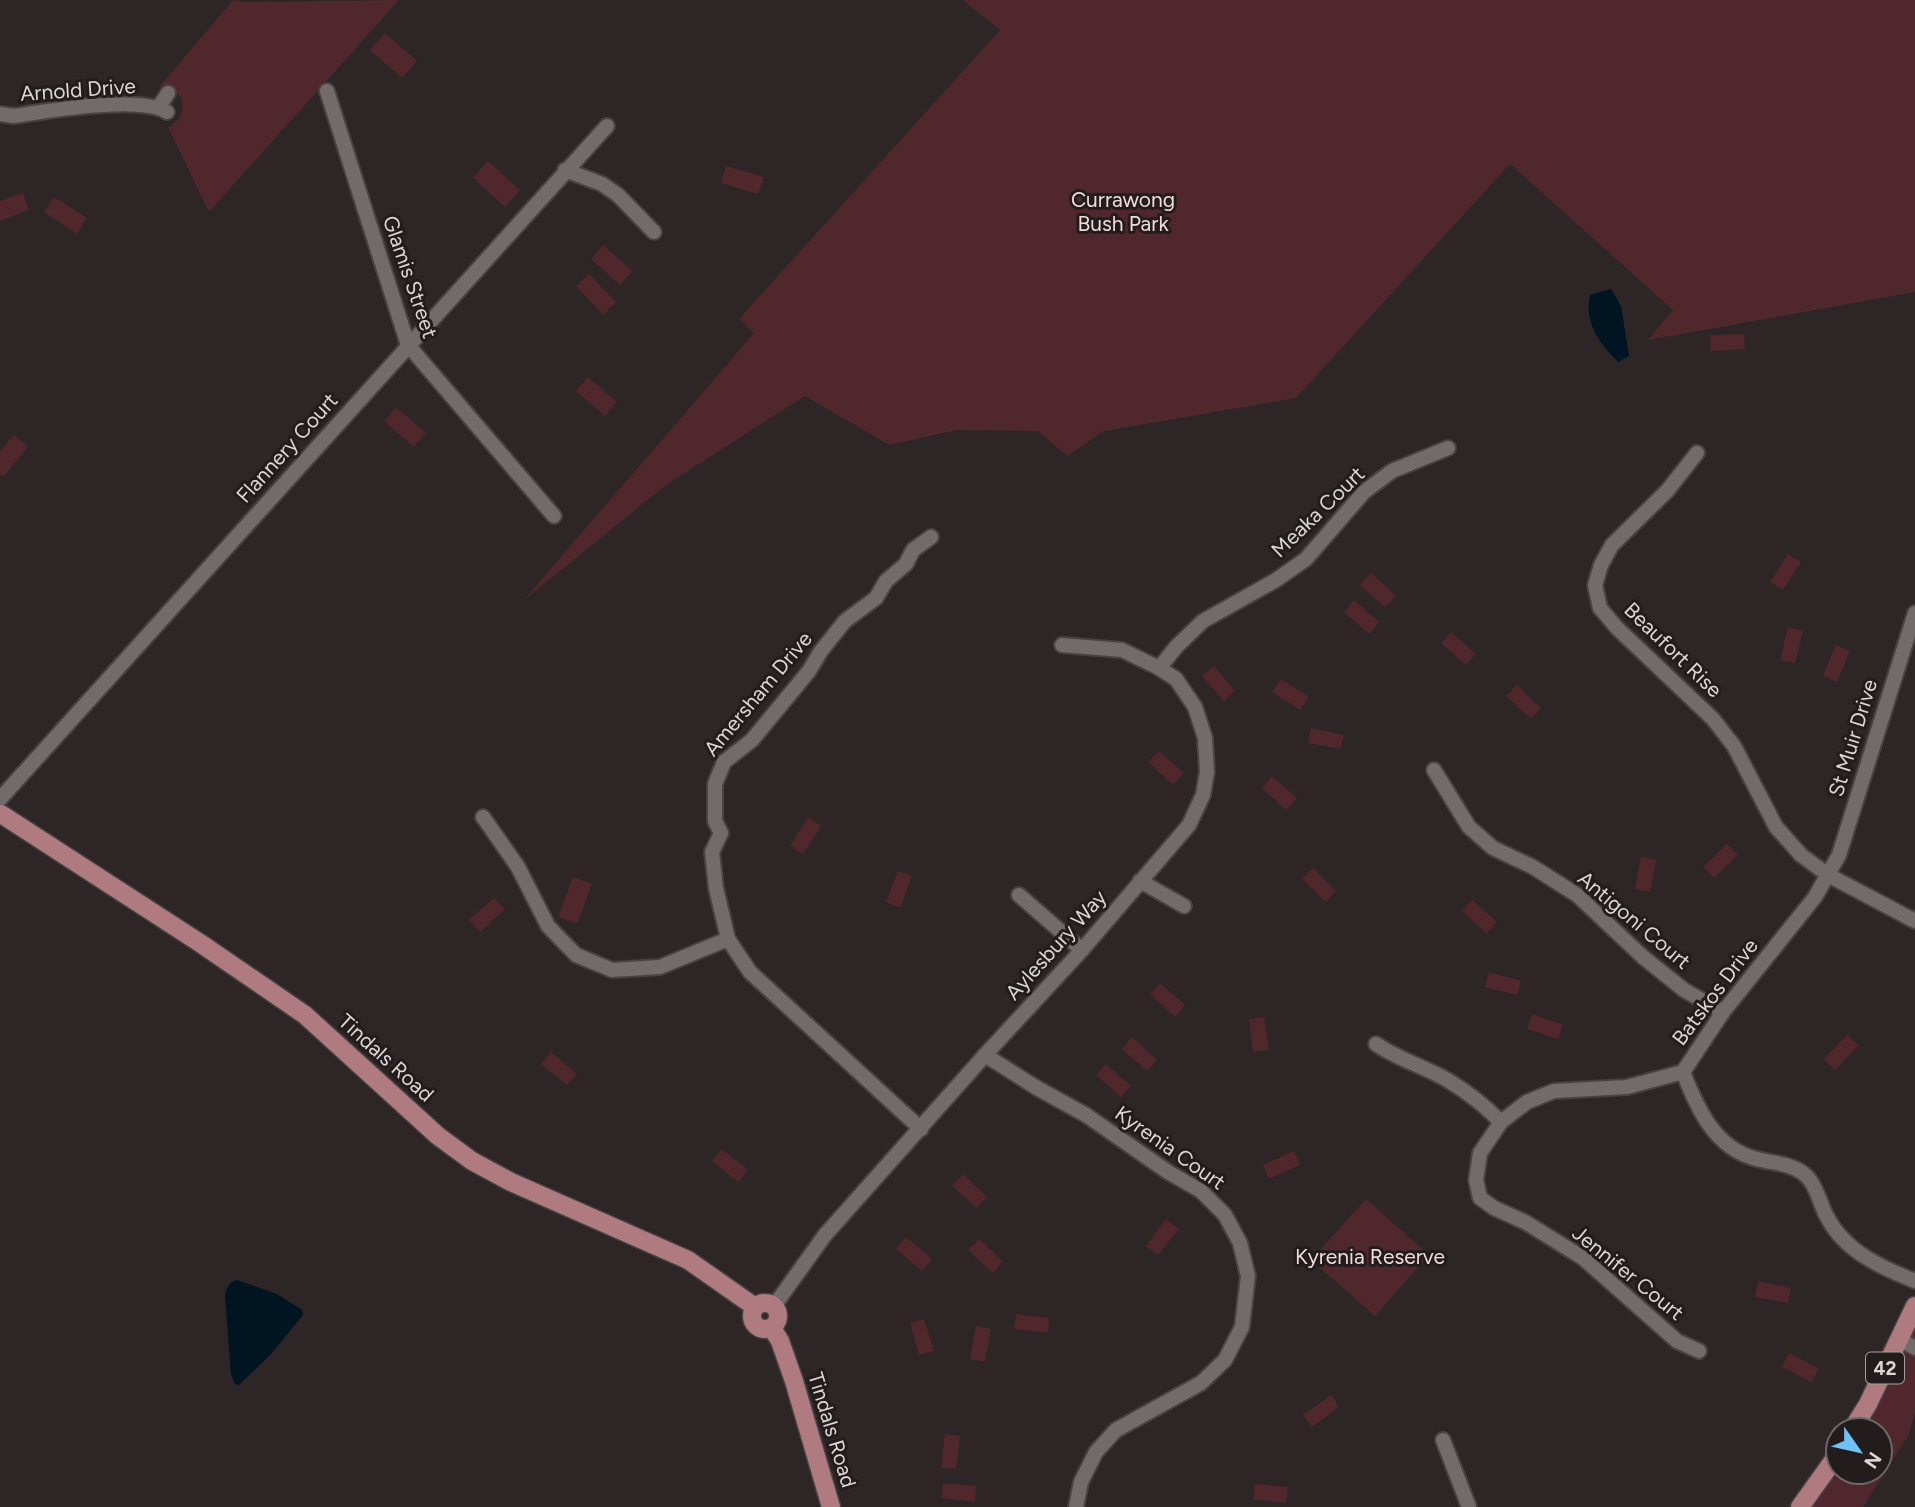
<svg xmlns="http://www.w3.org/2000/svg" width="1915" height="1507" font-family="Figtree,sans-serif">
<rect width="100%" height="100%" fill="#2d2526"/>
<g fill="#51272e">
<path d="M233 0 245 2 399 0 209 212 168 127C182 119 184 111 181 97L174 91 159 87Z"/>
<path d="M963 0H1915V292L1648 340 1673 310 1510 164 1296 398 1104 431 1067 456 1038 431 957 430 889 445 805 396 666 485 523 601 754 333 739 319 1000 30Z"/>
<path d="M385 33 417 61 402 78 370 50Z"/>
<path d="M488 161 520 190 505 207 473 178Z"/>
<path d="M726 166 764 177 758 194 721 183Z"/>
<path d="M23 193 29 210 0 221V201Z"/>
<path d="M54 197 87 218 77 234 44 212Z"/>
<path d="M603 245 632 271 620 285 591 259Z"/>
<path d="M589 274 616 302 603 315 576 286Z"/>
<path d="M1744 334 1745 349 1711 351 1710 335Z"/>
<path d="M588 377 617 402 605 416 576 391Z"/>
<path d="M396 407 426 433 414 447 384 421Z"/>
<path d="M14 435 28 447 3 477 0 474V451Z"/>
<path d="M1788 554 1801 562 1783 590 1770 582Z"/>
<path d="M1371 573 1396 596 1385 607 1360 585Z"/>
<path d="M1354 600 1379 622 1369 634 1344 612Z"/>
<path d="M1788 627 1803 631 1795 663 1780 660Z"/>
<path d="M1451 632 1476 654 1466 665 1441 643Z"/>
<path d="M1836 645 1850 651 1837 682 1823 676Z"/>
<path d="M1214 666 1235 691 1224 701 1202 676Z"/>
<path d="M1281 679 1309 697 1300 710 1272 692Z"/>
<path d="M1517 685 1541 708 1531 719 1506 696Z"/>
<path d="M1311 728 1344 735 1340 749 1308 743Z"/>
<path d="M1159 751 1184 773 1173 785 1148 762Z"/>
<path d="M1272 776 1297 798 1286 810 1262 788Z"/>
<path d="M808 817 821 826 803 854 790 846Z"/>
<path d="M1727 844 1738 855 1714 878 1703 867Z"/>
<path d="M1641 857 1656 860 1650 892 1635 889Z"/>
<path d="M1313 868 1336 891 1326 902 1302 879Z"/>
<path d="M898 871 912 876 900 908 886 902Z"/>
<path d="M573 877 592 884 577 924 558 917Z"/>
<path d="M494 898 505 909 480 932 469 920Z"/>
<path d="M1472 900 1497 922 1487 934 1462 911Z"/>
<path d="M1489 972 1521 981 1517 995 1485 987Z"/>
<path d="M1160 983 1185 1005 1175 1017 1150 994Z"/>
<path d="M1532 1014 1563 1025 1558 1039 1527 1029Z"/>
<path d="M1264 1017 1269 1050 1253 1052 1249 1019Z"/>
<path d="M1847 1035 1859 1045 1835 1070 1824 1059Z"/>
<path d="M1132 1037 1157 1060 1147 1071 1122 1049Z"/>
<path d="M551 1052 577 1074 567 1085 541 1064Z"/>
<path d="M1106 1064 1131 1086 1121 1097 1096 1075Z"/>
<path d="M722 1149 748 1170 738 1182 712 1161Z"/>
<path d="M1294 1151 1300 1165 1269 1179 1263 1165Z"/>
<path d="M963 1174 987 1197 977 1208 952 1186Z"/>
<path d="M1366 1199 1429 1255 1375 1316 1311 1260Z"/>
<path d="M1166 1219 1179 1229 1158 1255 1146 1246Z"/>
<path d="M906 1237 932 1259 922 1271 896 1249Z"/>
<path d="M979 1239 1003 1261 993 1273 968 1250Z"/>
<path d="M1758 1281 1791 1288 1788 1303 1755 1297Z"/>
<path d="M1016 1314 1049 1318 1048 1333 1014 1329Z"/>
<path d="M924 1319 934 1351 919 1355 910 1323Z"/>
<path d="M976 1326 991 1329 985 1362 970 1359Z"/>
<path d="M1915 1327V1413L1908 1436 1863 1507H1809L1838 1467V1472H1880V1430H1864Z"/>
<path d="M1789 1353 1819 1369 1811 1382 1782 1367Z"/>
<path d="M1331 1395 1339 1407 1312 1427 1303 1415Z"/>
<path d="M945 1434 960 1436 956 1469 941 1468Z"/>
<path d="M943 1483 976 1486 975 1502 941 1498Z"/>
<path d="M1255 1484 1288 1487 1286 1503 1253 1499Z"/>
</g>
<g fill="#001421">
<path d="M1611 289 1621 306 1629 356 1618 362C1599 342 1584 324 1590 295Z"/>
<path d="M237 1280 277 1294 302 1310 303 1315 270 1355 239 1385 235 1384 231 1374 225 1296C226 1289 229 1282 237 1280Z"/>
</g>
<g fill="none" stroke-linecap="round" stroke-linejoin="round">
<g stroke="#494243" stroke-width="18">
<g id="minor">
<path d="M327 91 408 345 554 516"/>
<path d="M159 107 168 93"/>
<path d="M0 114 14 116C47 111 140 95 167 112"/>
<path d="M565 170 602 184 618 195 654 232"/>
<path d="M1697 453 1667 491 1612 545 1601 565 1595 585 1600 608 1617 628 1713 719 1734 746 1776 827 1801 855 1828 875 1915 921"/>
<path d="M1915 613 1839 855 1815 897 1723 1012 1683 1072C1697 1108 1715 1149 1757 1159 1772 1163 1789 1163 1803 1173 1816 1183 1819 1201 1826 1215 1844 1251 1880 1267 1915 1281"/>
<path d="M1159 668 1177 646 1203 621 1276 580 1306 559 1364 492 1392 471 1448 448"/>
<path d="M1434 770 1469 827 1493 848 1533 867 1577 895 1643 957 1684 990 1723 1012"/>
<path d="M0 799 607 126"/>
<path d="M483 817 518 867 548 926 576 955 612 970 660 967 728 939"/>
<path d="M1140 881 1184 906"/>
<path d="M1019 895 1082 950"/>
<path d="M1376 1044C1399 1060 1426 1067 1449 1081 1469 1093 1485 1106 1501 1122"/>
<path d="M985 1055 1037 1088 1086 1115 1168 1172 1201 1191 1225 1215 1240 1243 1248 1276 1242 1327 1225 1360 1201 1383 1116 1430 1096 1452 1081 1482 1076 1507"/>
<path d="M1683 1072 1627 1087 1554 1091 1527 1102 1501 1122 1480 1153 1476 1180 1480 1198 1494 1208 1525 1222 1583 1258 1677 1341 1699 1351"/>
<path d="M921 1129 750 972 728 939 716 888 712 852 721 833 715 821V784L724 762 752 740 809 671 821 651 845 621 876 598 886 581 906 564 913 550 931 537"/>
<path d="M774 1306 825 1235 985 1055 1082 950 1189 825 1203 795 1207 772 1205 738 1195 707 1176 679 1159 668 1122 650 1062 645"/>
<path d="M1899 1339 1915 1348"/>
<path d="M1443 1440 1469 1507"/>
</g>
</g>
<g stroke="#494243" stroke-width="21">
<g id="major">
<path d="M1 814 200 943 305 1015 438 1136 472 1161 511 1182 688 1260 755 1307"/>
<circle cx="765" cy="1316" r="13"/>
<path d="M772 1328 780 1341 794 1381 831 1507"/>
<path d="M1852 1430 1868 1404 1915 1306"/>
<path d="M1800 1507 1838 1454"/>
</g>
</g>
<use href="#minor" stroke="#736a6b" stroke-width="14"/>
<use href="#major" stroke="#b07a81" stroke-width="18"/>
</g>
<g text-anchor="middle" stroke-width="6" stroke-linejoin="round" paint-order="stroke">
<rect fill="#231c1c" stroke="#a49f9f" stroke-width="2" x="1866" y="1352.5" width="38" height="31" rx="5"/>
<g font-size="19" font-weight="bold" fill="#dcd7d7">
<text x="1885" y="1375">42</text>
</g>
<g font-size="21" fill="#dcd7d7" stroke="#231c1c">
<text transform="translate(78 90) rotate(-4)" y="7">Arnold Drive</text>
<text transform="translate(410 277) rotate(71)" y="7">Glamis Street</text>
<text transform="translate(287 448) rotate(-48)" y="7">Flannery Court</text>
<text transform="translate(1318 512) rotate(-44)" y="7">Meaka Court</text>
<text transform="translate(1673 650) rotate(44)" y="7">Beaufort Rise</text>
<text transform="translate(758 694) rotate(-50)" y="7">Amersham Drive</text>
<text transform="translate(1853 738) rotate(-73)" y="7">St Muir Drive</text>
<text transform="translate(1634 920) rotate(40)" y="7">Antigoni Court</text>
<text transform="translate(1056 945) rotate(-48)" y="7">Aylesbury Way</text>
<text transform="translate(1715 992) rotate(-53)" y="7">Batskos Drive</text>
<text transform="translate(386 1058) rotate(42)" y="7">Tindals Road</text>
<text transform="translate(1170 1148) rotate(35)" y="7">Kyrenia Court</text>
<text transform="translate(1628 1273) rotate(39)" y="7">Jennifer Court</text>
<text transform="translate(832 1430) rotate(73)" y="7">Tindals Road</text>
</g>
<g font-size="21" fill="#f1dadc" stroke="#231c1c">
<text x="1123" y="207">Currawong<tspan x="1123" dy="24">Bush Park</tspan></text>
<text x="1370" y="1264">Kyrenia Reserve</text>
</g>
</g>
<g transform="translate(1859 1451) rotate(124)"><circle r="33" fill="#231c1c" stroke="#6d6767" stroke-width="2"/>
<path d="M0-5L12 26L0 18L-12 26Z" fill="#71c1f4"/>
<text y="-10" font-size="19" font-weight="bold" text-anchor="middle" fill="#dcd7d7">N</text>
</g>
</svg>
